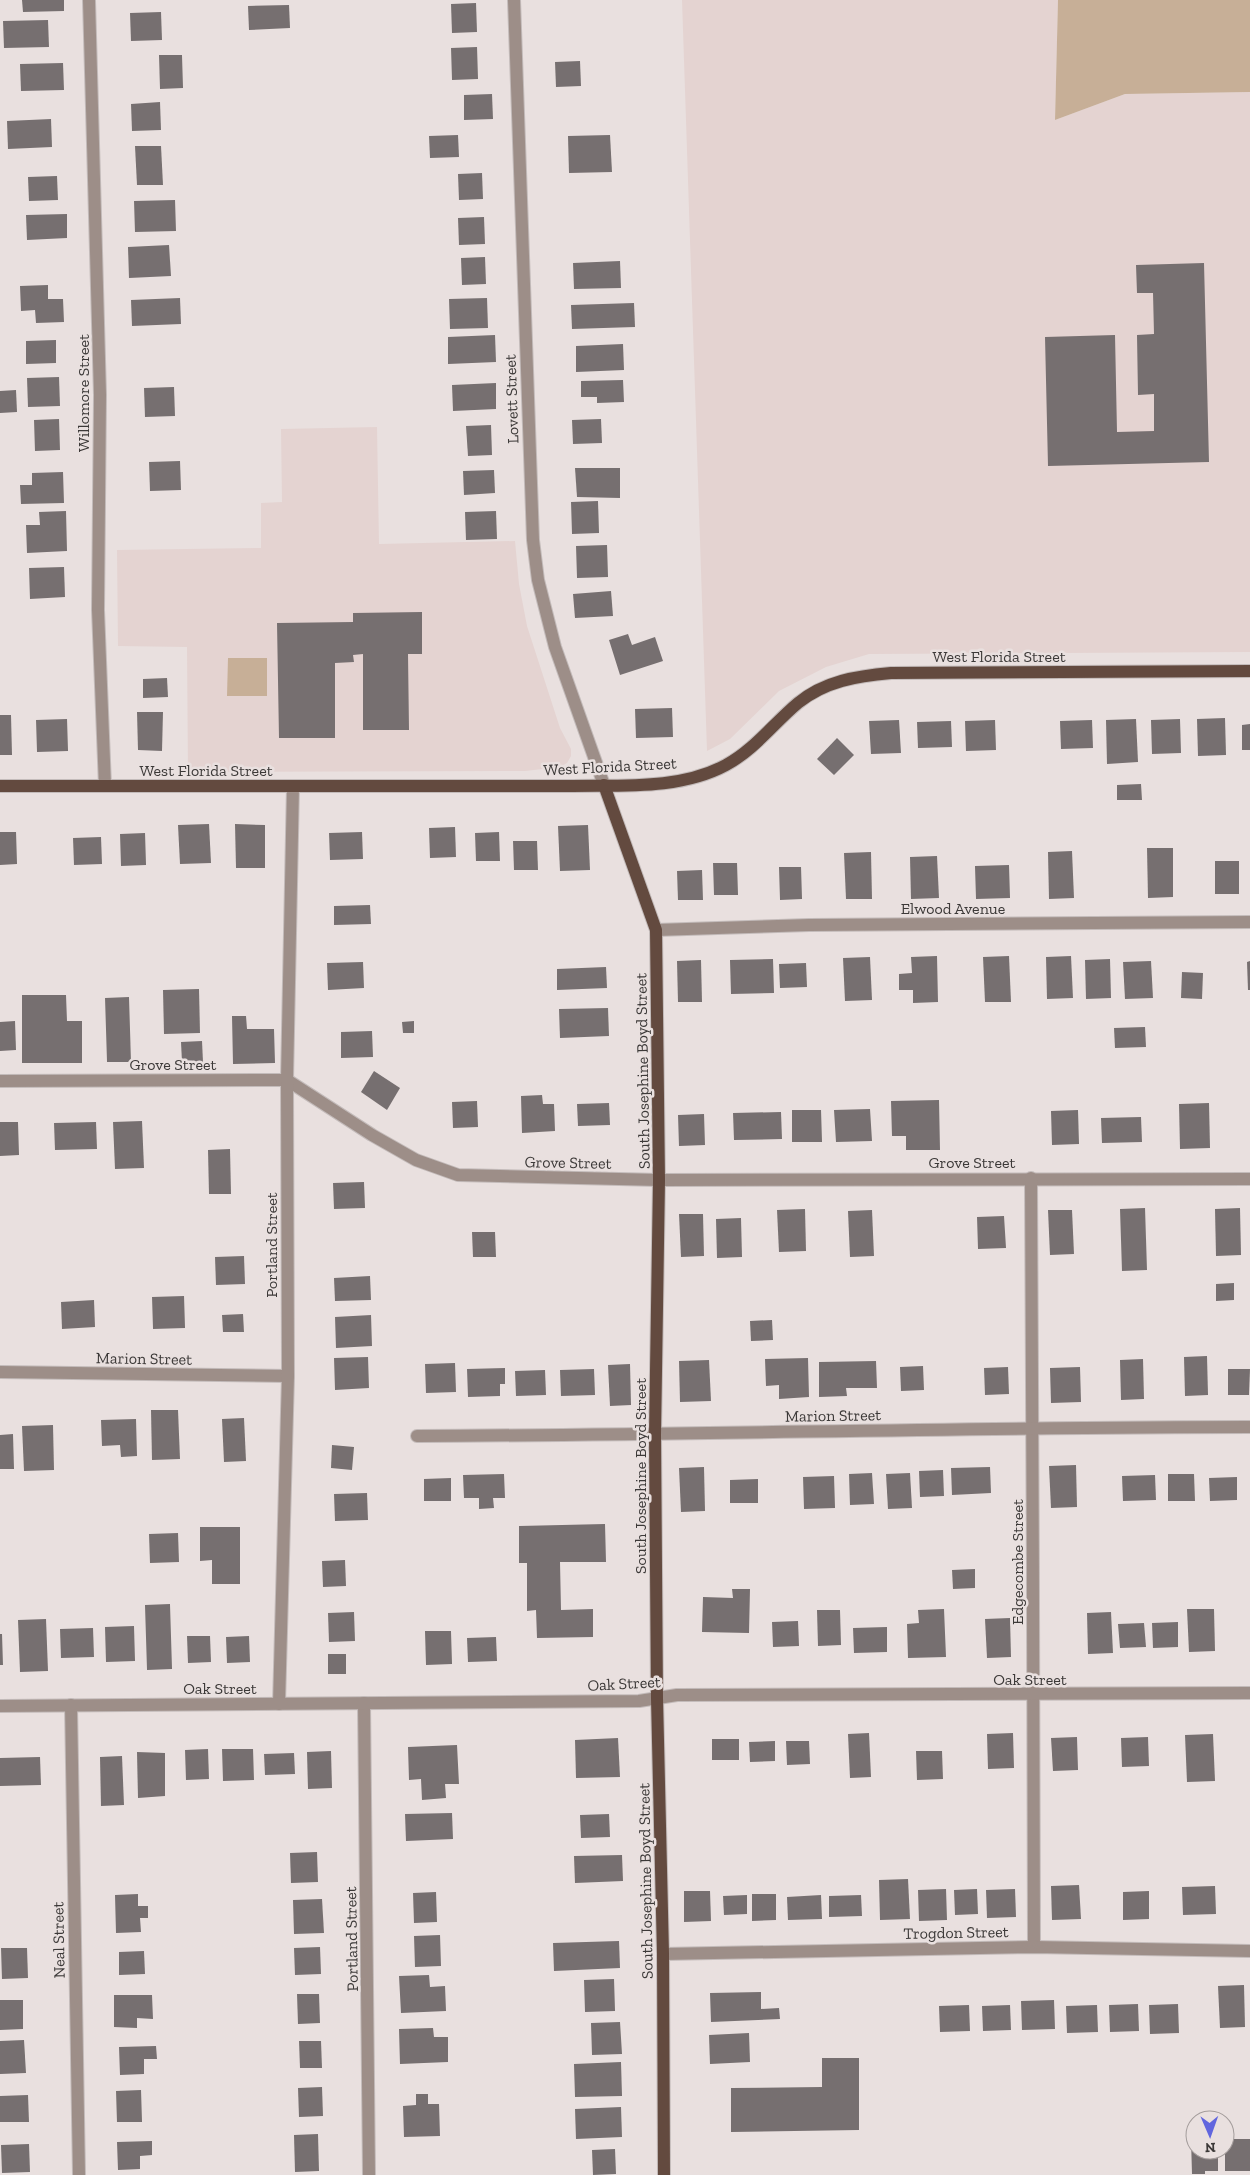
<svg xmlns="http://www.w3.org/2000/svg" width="1250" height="2175" font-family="'Zilla Slab',serif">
<rect width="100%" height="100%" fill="#e9e0df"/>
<g fill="#e4d3d1">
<path d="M682 0H1058L1055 120 1125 94 1250 92V652L869 654 826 667 779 691 730 739 707 751Z"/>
<path d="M377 427 379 544 515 541 519 584 527 626 560 728 571 749V756L567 763 560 767 525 771 188 772 187 647 118 646 117 550 261 548V503L282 502 281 429Z"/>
</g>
<g fill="#c7af97">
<path d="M1058 0H1250V92L1125 94 1055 120Z"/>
<path d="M228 658H267V696H227Z"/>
</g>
<g fill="#766f70">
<path d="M22 0H64V11L23 12Z"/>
<path d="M476 3 477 32 452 33 451 4Z"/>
<path d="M289 5 290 28 249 30 248 6Z"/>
<path d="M161 12 162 40 131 41 130 13Z"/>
<path d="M48 20 49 47 4 48 3 21Z"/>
<path d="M477 47 478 79 452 80 451 48Z"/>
<path d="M159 55H182L183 88 160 89Z"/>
<path d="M580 61 581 86 556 87 555 62Z"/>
<path d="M63 63 64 90 21 91 20 64Z"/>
<path d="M492 94 493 119 464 120V95Z"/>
<path d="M160 102 161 130 132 131 131 104Z"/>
<path d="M51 119 52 147 8 149 7 121Z"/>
<path d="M458 135 459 157 430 158 429 136Z"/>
<path d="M610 135 612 172 569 173 568 136Z"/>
<path d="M135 146H161L163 185H137Z"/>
<path d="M482 173 483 199 459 200 458 174Z"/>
<path d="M57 176 58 200 29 201 28 177Z"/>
<path d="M175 200 176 231 135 232 134 201Z"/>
<path d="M67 214V238L27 240 26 215Z"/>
<path d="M484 217 485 244 459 245 458 218Z"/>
<path d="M169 245 171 276 129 278 128 247Z"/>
<path d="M485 257 486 284 462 285 461 258Z"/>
<path d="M620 261 621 288 574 289 573 263Z"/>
<path d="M1204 263 1209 462 1048 466 1045 337 1115 335 1117 432 1154 431V394L1138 395 1137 335 1154 334 1153 293H1137L1136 265Z"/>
<path d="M48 285V299H63L64 322 36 323 35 310 21 311 20 286Z"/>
<path d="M180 298 181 324 132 326 131 300Z"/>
<path d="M487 298 488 328 450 329 449 299Z"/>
<path d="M634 303 635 327 572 329 571 305Z"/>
<path d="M495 335 496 362 448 364V337Z"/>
<path d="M56 340V363L26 364V341Z"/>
<path d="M623 344 624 370 576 372V346Z"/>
<path d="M59 377 60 406 28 407 27 378Z"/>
<path d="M623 380 624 402 597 403V397H581V381Z"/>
<path d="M496 383V409L453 411 452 385Z"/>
<path d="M174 387 175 416 145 417 144 388Z"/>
<path d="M16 390 17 412 0 413V391Z"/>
<path d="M59 419 60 450 35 451 34 420Z"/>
<path d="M601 419 602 443 573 444 572 420Z"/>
<path d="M491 425 492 455 468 456 466 426Z"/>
<path d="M180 461 181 490 150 491 149 462Z"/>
<path d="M575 468H620V498L577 497Z"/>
<path d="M494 470 495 493 464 495 463 471Z"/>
<path d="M63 472 64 503 21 504 20 485H32V473Z"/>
<path d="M598 501 599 533 572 534 571 502Z"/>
<path d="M66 511 67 551 27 553 26 525H40L39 512Z"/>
<path d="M496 511 497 539 466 540 465 512Z"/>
<path d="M607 545 608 577 577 578 576 546Z"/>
<path d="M64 567 65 597 30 599 29 568Z"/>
<path d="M611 591 613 616 575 618 573 594Z"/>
<path d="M422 612V654H408L409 730H363V654L353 655 354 662 335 663V738H279L277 623 353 622V613Z"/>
<path d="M628 634 632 645 655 637 663 661 620 675 609 640Z"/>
<path d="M167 678 168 697 143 698V679Z"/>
<path d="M672 708 673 737 636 738 635 709Z"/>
<path d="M137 712H163L162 751 138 750Z"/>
<path d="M0 715H11L12 755H0Z"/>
<path d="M1225 718 1226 755 1198 756 1197 719Z"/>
<path d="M67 719 68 751 37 752 36 720Z"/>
<path d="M1136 719 1138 762 1107 764 1106 720Z"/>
<path d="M1180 719 1181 753 1152 754 1151 720Z"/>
<path d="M899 720 901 753 871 754 869 721Z"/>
<path d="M995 720 996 750 966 751 965 721Z"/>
<path d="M1092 720 1093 748 1061 749 1060 721Z"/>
<path d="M951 721 952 747 918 748 917 722Z"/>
<path d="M1250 724V750H1242V725Z"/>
<path d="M837 738 854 755 834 775 817 759Z"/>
<path d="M1141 784 1142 800H1117V785Z"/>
<path d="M209 824 211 863 180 864 178 825Z"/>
<path d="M235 824 265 825V868H236Z"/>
<path d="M588 825 590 870 560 871 558 826Z"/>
<path d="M455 827 456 857 430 858 429 828Z"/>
<path d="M0 832H16L17 864 0 865Z"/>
<path d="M362 832 363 859 330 860 329 833Z"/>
<path d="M499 832 500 861H476L475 833Z"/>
<path d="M145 833 146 865 121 866 120 834Z"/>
<path d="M101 837 102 864 74 865 73 838Z"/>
<path d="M513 841H537L538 870H514Z"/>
<path d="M1147 848H1173V897L1148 898Z"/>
<path d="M1072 851 1074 898 1049 899 1048 852Z"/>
<path d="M871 852 872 899H846L844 853Z"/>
<path d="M937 856 939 898 911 899 910 857Z"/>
<rect x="1215" y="861" width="24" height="33"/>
<path d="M713 863H737L738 895H714Z"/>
<path d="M1009 865 1010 898 976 899 975 866Z"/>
<path d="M779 867H801L802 899 780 900Z"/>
<path d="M702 870 703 900H678L677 871Z"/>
<path d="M370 905 371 924 334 925V906Z"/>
<path d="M937 956 938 1002 913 1003V990H899V974L912 973 911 957Z"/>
<path d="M1009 956 1011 1002H985L983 957Z"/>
<path d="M1071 956 1073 998 1047 999 1046 957Z"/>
<path d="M870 957 872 1000 845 1001 843 958Z"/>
<path d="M773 959 774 993 731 994 730 960Z"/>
<path d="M1110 959 1111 998 1086 999 1085 960Z"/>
<path d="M701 960 702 1002H678L677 961Z"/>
<path d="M1151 961 1153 998 1125 999 1123 962Z"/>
<path d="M1250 961V990H1248L1247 962Z"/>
<path d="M363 962 364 988 328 990 327 963Z"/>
<path d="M806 963 807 987 780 988 779 964Z"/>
<path d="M606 967 607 988 557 990V969Z"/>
<path d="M1182 972 1203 973 1202 999 1181 998Z"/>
<path d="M199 989 200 1033 164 1034 163 990Z"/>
<path d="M22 995H66L67 1021H82V1063H22Z"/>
<path d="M129 997 131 1062H107L105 998Z"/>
<path d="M608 1008 609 1036 560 1038 559 1009Z"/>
<path d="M232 1016H246L247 1029H274L275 1063 233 1064Z"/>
<path d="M15 1021 16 1050 0 1051V1022Z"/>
<path d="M414 1021V1033H403L402 1022Z"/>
<path d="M1145 1027 1146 1047 1115 1048 1114 1028Z"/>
<path d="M372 1031 373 1057 341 1058V1032Z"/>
<path d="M202 1041 203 1062H182L181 1042Z"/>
<path d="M374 1071 400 1088 387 1110 361 1092Z"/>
<path d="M542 1095 543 1104H554L555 1131 522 1133 521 1096Z"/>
<path d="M939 1100 940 1150H906V1136H892L891 1101Z"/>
<path d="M477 1101 478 1127 453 1128 452 1102Z"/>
<path d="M609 1103 610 1125 578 1126 577 1104Z"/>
<path d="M1209 1103 1210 1148 1180 1149 1179 1104Z"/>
<path d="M870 1109 872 1141 836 1142 834 1110Z"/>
<path d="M792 1110H821L822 1142H792Z"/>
<path d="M1078 1110 1079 1144 1052 1145 1051 1111Z"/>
<path d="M781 1112 782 1139 734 1140 733 1113Z"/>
<path d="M704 1114 705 1145 679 1146 678 1115Z"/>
<path d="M1141 1117 1142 1142 1102 1143 1101 1118Z"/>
<path d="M142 1121 144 1168 115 1169 113 1122Z"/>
<path d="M0 1122H18L19 1155 0 1156Z"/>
<path d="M96 1122 97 1149 55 1150 54 1123Z"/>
<path d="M230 1149 231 1194H209L208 1150Z"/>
<path d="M364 1182 365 1208 334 1209 333 1183Z"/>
<path d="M1145 1208 1147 1270 1122 1271 1120 1209Z"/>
<path d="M1240 1208 1241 1255 1216 1256 1215 1209Z"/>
<path d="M805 1209 806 1251 779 1252 777 1210Z"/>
<path d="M872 1210 874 1256 850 1257 848 1211Z"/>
<path d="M1048 1210H1072L1074 1254 1050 1255Z"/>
<path d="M679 1214H703L704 1256 681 1257Z"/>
<path d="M1004 1216 1006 1248 978 1249 977 1217Z"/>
<path d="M741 1218 742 1257 717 1258 716 1219Z"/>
<path d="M472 1232H495L496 1257H473Z"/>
<path d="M244 1256 245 1284 216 1285 215 1257Z"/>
<path d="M370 1276 371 1300 335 1301 334 1278Z"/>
<path d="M1234 1283V1300L1216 1301V1284Z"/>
<path d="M184 1296 185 1328 153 1329 152 1297Z"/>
<path d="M94 1300 95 1327 62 1329 61 1302Z"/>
<path d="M243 1314 244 1332H223L222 1315Z"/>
<path d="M371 1315 372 1346 336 1348 335 1317Z"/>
<path d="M772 1320 773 1340 751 1341 750 1321Z"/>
<path d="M1207 1356 1208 1395 1185 1396 1184 1357Z"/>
<path d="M368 1357 369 1388 335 1390 334 1358Z"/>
<path d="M808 1358 809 1397 779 1399V1385L766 1386 765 1359Z"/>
<path d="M1143 1359 1144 1399 1121 1400 1120 1360Z"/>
<path d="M709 1360 711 1401 680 1402 679 1361Z"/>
<path d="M876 1361 877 1388H846L847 1396 819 1397V1362Z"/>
<path d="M455 1363 456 1392 426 1393 425 1364Z"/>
<path d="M630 1364 631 1405 610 1406 608 1365Z"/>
<path d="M923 1366 924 1390 901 1391 900 1367Z"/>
<path d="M1008 1367 1009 1394 985 1395 984 1368Z"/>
<path d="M1080 1367 1081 1402 1051 1403 1050 1368Z"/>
<path d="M505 1368V1384H500V1396L468 1397 467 1369Z"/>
<path d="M594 1369 595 1395 561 1396 560 1370Z"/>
<path d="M1228 1369H1250L1249 1395H1228Z"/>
<path d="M545 1370 546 1395 516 1396 515 1371Z"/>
<path d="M151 1410H178L180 1459 152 1460Z"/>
<path d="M244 1418 246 1461 224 1462 222 1419Z"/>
<path d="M136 1419 137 1456 121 1457 120 1445 102 1446 101 1420Z"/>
<path d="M53 1425 54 1470 24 1471 22 1426Z"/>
<path d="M13 1434 14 1469H0V1435Z"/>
<path d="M332 1445 354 1447 352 1470 331 1468Z"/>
<path d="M1076 1465 1077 1507 1051 1508 1049 1466Z"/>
<path d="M704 1467 705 1511 681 1512 679 1468Z"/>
<path d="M990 1467 991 1493 952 1495 951 1468Z"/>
<path d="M943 1470 944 1496 920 1497 919 1471Z"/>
<path d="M872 1473 874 1504 850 1505 849 1474Z"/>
<path d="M910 1473 912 1508 888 1509 886 1474Z"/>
<path d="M504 1474 505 1498H493L494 1508 479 1509V1498H464L463 1475Z"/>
<path d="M1168 1474H1194L1195 1501H1168Z"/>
<path d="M1155 1475 1156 1500 1123 1501 1122 1476Z"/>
<path d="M834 1476 835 1508 804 1509 803 1477Z"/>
<path d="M1237 1477V1500L1210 1501 1209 1478Z"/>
<path d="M451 1478V1501H424V1479Z"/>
<path d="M758 1479V1503H730V1480Z"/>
<path d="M367 1493 368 1520 335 1521 334 1494Z"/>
<path d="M605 1524 606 1562H560L561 1610 593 1609V1637L537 1638 536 1610 527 1611V1563H519V1526Z"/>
<path d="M200 1527H240V1584H212V1560L200 1561Z"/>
<path d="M178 1533 179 1562 150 1563 149 1534Z"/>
<path d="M345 1560 346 1586 323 1587 322 1561Z"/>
<path d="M975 1569V1588L953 1589 952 1570Z"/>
<path d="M732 1589H750L749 1633 702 1632 703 1597 733 1598Z"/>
<path d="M170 1604 172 1669 147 1670 145 1605Z"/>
<path d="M944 1609 946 1657 908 1658 907 1624 919 1623 918 1610Z"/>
<path d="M1187 1609H1214L1215 1651 1189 1652Z"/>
<path d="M817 1610H840L841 1645 818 1646Z"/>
<path d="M354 1612 355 1641 329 1642 328 1613Z"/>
<path d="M1111 1612 1113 1653 1088 1654 1087 1613Z"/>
<path d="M1010 1618 1011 1657 987 1658 985 1619Z"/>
<path d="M46 1619 48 1671 20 1672 18 1620Z"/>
<path d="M798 1621 799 1646 773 1647 772 1622Z"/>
<path d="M1178 1622V1647L1153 1648 1152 1623Z"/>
<path d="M1144 1623 1146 1647 1120 1648 1118 1624Z"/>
<path d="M134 1626 135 1661 106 1662 105 1627Z"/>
<path d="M887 1627V1652L854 1653 853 1628Z"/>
<path d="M93 1628 94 1657 61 1658 60 1629Z"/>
<path d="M425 1631H451L452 1664 426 1665Z"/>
<path d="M0 1634H2L3 1665H0Z"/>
<path d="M187 1636H210L211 1662 188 1663Z"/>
<path d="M249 1636 250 1662 227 1663 226 1637Z"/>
<path d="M496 1637 497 1661 468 1662 467 1638Z"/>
<rect x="328" y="1654" width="18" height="20"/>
<path d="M869 1733 871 1777 850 1778 848 1734Z"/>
<path d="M1013 1733 1014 1768 988 1769 987 1734Z"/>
<path d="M1213 1734 1215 1781 1187 1782 1185 1735Z"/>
<path d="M1077 1737 1078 1770 1053 1771 1051 1738Z"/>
<path d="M1148 1737 1149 1766 1122 1767 1121 1738Z"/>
<path d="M618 1738 620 1777 576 1778 575 1740Z"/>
<rect x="712" y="1739" width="27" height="21"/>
<path d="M775 1741V1761L750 1762 749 1742Z"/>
<path d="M786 1741H809L810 1764 787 1765Z"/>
<path d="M457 1745 459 1784H445L446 1798 422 1800 421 1779 409 1780 408 1747Z"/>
<path d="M208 1749 209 1779 186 1780 185 1750Z"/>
<path d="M222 1749H253L254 1780 223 1781Z"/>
<path d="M331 1751 332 1788 308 1789 307 1752Z"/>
<path d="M916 1751H942L943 1779 917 1780Z"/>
<path d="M137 1752 165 1753V1796L138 1798Z"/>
<path d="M294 1753 295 1774 265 1775 264 1754Z"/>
<path d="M122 1756 124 1805 101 1806 100 1757Z"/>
<path d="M40 1757 41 1785 0 1786V1758Z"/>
<path d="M452 1813 453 1839 406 1841 405 1814Z"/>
<path d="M609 1814 610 1837 581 1838 580 1815Z"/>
<path d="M317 1852 318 1882 291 1883 290 1853Z"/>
<path d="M622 1855 623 1881 575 1883 574 1856Z"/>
<path d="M908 1879 910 1919 880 1920 879 1880Z"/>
<path d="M1079 1885 1081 1919 1052 1920 1051 1886Z"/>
<path d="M1215 1886 1216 1914 1183 1915 1182 1887Z"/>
<path d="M946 1889 947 1920 919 1921 918 1890Z"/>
<path d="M977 1889 978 1914 955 1915 954 1890Z"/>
<path d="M1015 1889 1016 1917 987 1918 986 1890Z"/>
<path d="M684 1891H710L711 1921 684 1922Z"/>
<path d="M1149 1891V1919L1123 1920V1892Z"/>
<path d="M436 1892 437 1922 414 1923 413 1893Z"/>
<path d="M138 1894V1906H148V1918H140L141 1932 116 1933 115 1895Z"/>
<path d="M752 1894H776V1920L752 1921Z"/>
<path d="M747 1895V1914L724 1915 723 1896Z"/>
<path d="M821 1895 822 1919 788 1920 787 1897Z"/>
<path d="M861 1895 862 1916 829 1917V1896Z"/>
<path d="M322 1899 324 1933 294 1934 293 1900Z"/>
<path d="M440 1935 441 1966 415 1967 414 1936Z"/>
<path d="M619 1941 620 1968 554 1971 553 1943Z"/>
<path d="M320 1947 321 1974 295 1975 294 1948Z"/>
<path d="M1 1948H27L28 1978 2 1979Z"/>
<path d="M144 1951 145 1974 119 1975V1952Z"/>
<path d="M429 1975 430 1987 445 1986 446 2011 401 2013 399 1976Z"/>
<path d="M614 1979 615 2011 585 2012 584 1980Z"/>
<path d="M1244 1985 1245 2027 1220 2028 1218 1986Z"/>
<path d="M761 1992V2009L779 2008 780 2019 711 2022 710 1993Z"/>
<path d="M297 1994H319L320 2023 298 2024Z"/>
<path d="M114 1995H152L153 2019 137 2018V2028L114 2027Z"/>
<path d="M0 2000H23V2029L0 2030Z"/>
<path d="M1054 2000 1055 2029 1022 2030 1021 2001Z"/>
<path d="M1138 2004 1139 2031 1110 2032 1109 2005Z"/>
<path d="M1178 2004 1179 2033 1150 2034 1149 2005Z"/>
<path d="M969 2005 970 2031 940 2032 939 2006Z"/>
<path d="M1010 2005 1011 2030 983 2031 982 2006Z"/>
<path d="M1097 2005 1098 2032 1067 2033 1066 2006Z"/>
<path d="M620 2022 622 2054 592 2055 591 2023Z"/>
<path d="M433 2028 434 2037H448V2062L400 2064 399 2029Z"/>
<path d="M749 2033 750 2062 710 2064 709 2035Z"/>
<path d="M24 2040 26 2073 0 2074V2041Z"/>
<path d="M299 2041H321L322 2068H300Z"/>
<path d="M156 2046 157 2059H144V2074L120 2075 119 2047Z"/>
<path d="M822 2058H859V2130L731 2132V2088L822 2087Z"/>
<path d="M621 2062 622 2096 575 2097 574 2064Z"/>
<path d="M322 2087 323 2116 299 2117 298 2088Z"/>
<path d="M141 2090 142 2122H117L116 2091Z"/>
<path d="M416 2094H428V2104H439L440 2136 404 2137 403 2106 416 2105Z"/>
<path d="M28 2095 29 2122H0V2096Z"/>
<path d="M621 2107 622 2137 576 2139 575 2109Z"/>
<path d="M318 2134 319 2171 295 2172 294 2135Z"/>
<path d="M1191 2139H1195V2150H1218V2171H1205V2174H1192Z"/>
<rect x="1225" y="2139" width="25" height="32"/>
<path d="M152 2141V2155L140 2156V2169L118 2170 117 2142Z"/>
<path d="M29 2144 30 2172 2 2173 1 2145Z"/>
<path d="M615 2149 616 2174 593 2175 592 2150Z"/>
</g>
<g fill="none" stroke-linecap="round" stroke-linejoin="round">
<g stroke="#c3bbba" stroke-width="14">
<g id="minor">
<path d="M89 0 100 395 98 610 105 786"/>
<path d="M514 0 533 540 538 580 555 647 604 785"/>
<path d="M656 930 809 925 1250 922"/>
<path d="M0 1081 287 1080 372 1135 416 1160 458 1175 659 1180 1250 1179"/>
<path d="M1031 1178C1034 1434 1032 1691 1034 1947"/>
<path d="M0 1372 288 1376"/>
<path d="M417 1436C695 1435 972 1427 1250 1427"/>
<path d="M364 1703 369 2175"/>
<path d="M279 1704 288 1376 287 1080 293 786"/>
<path d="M71 1705 79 2175"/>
<path d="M0 1706 639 1701 677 1695 1250 1693"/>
<path d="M663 1954 1034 1947 1250 1951"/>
</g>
</g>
<g stroke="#c3bbba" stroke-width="14">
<g id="major">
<path d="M604 785 656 930 659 1180 655 1435 657 1698 663 1954 664 2175"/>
<path d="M0 786H572C621 785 680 790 726 765 754 750 774 723 798 703 825 681 857 676 891 673L1250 671"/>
</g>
</g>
<use href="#minor" stroke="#9d8e88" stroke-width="12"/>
<use href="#major" stroke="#634a3f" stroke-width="12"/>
</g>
<g text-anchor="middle" stroke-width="5" stroke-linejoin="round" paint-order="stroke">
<g font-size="16" fill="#3c3938" stroke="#e9e0df">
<text transform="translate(83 393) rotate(-90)" y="6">Willomore Street</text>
<text transform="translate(511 399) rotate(-92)" y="6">Lovett Street</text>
<text x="999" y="662">West Florida Street</text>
<text transform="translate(610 766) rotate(-3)" y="6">West Florida Street</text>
<text x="206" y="776">West Florida Street</text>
<text x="953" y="914">Elwood Avenue</text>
<text x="173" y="1070">Grove Street</text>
<text transform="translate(642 1071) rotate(-91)" y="6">South Josephine Boyd Street</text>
<text transform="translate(568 1162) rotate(1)" y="6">Grove Street</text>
<text x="972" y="1168">Grove Street</text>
<text transform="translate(271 1245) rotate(-90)" y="6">Portland Street</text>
<text transform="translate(144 1358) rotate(1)" y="6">Marion Street</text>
<text transform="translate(833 1415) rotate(-1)" y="6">Marion Street</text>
<text transform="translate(640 1476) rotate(-90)" y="6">South Josephine Boyd Street</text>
<text transform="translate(1017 1562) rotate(-90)" y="6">Edgecombe Street</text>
<text x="1030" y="1685">Oak Street</text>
<text transform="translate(624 1683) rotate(-3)" y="6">Oak Street</text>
<text x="220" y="1694">Oak Street</text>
<text transform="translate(645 1881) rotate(-91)" y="6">South Josephine Boyd Street</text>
<text transform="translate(956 1932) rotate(-1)" y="6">Trogdon Street</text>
<text transform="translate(351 1939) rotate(-91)" y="6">Portland Street</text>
<text transform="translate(58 1940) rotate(-91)" y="6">Neal Street</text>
</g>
</g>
<g transform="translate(1210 2135) rotate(178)"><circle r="24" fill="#e9e0df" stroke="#a49d9c"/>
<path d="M0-4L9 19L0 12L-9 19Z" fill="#6166de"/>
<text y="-8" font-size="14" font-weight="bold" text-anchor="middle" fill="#3c3938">N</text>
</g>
</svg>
